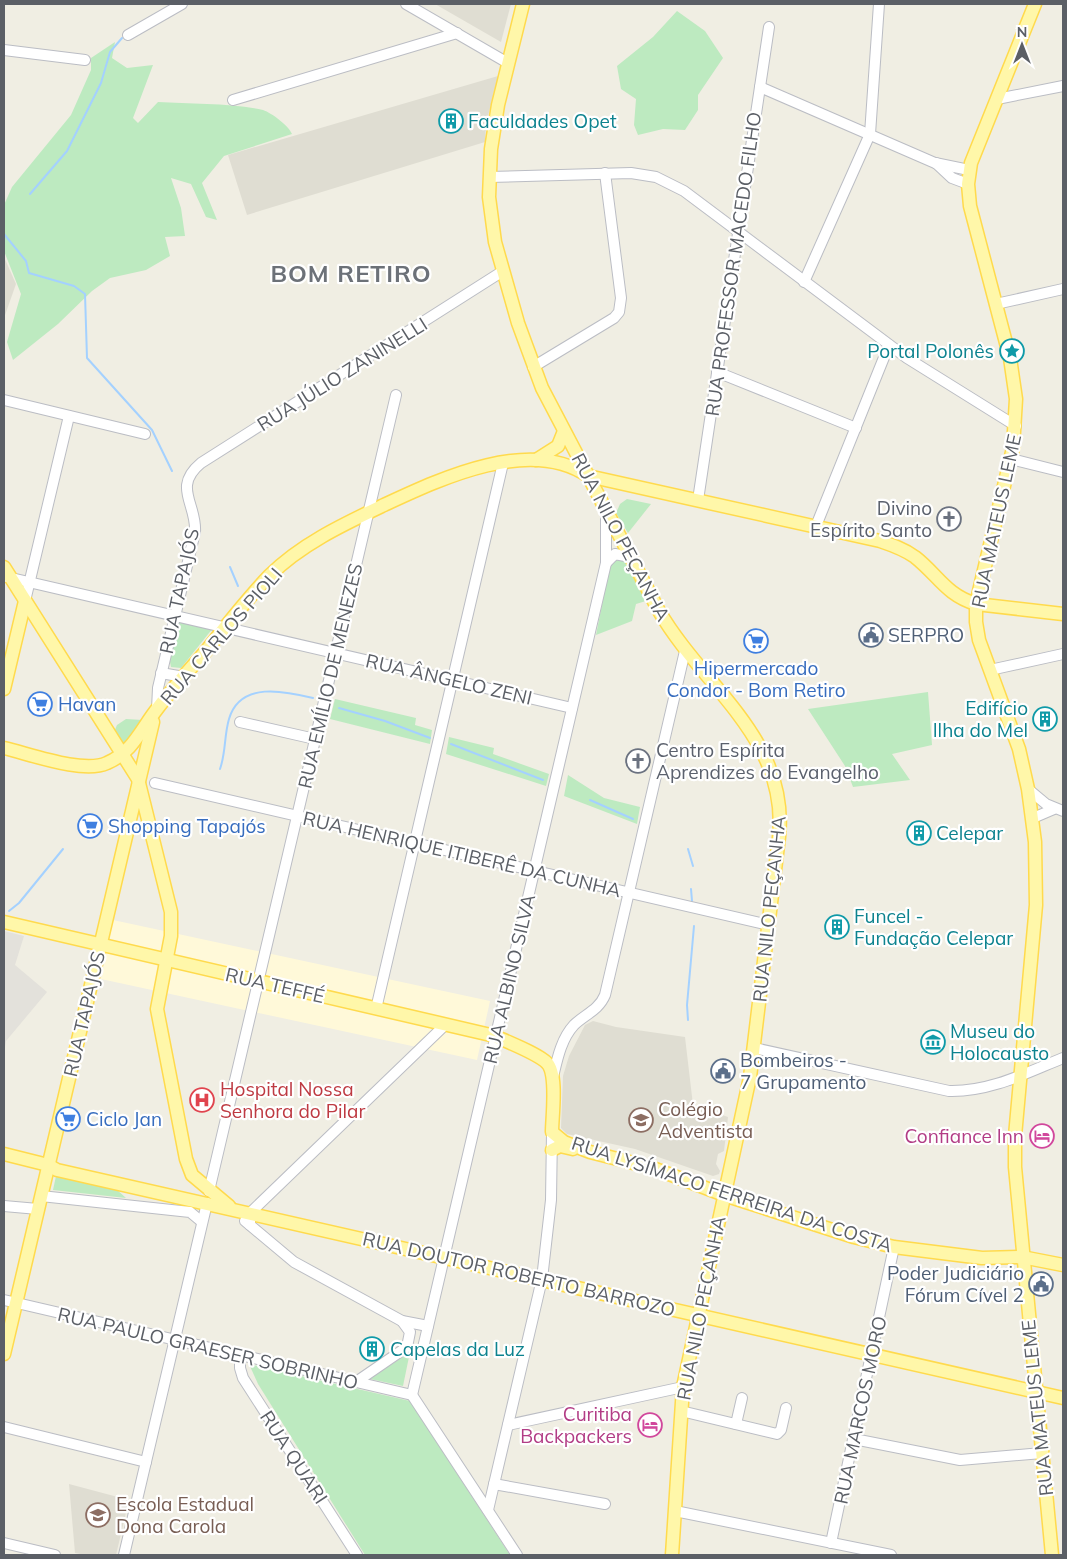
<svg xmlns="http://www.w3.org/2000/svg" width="1067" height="1559" font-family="Mulish,sans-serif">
<rect width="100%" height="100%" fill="#f0eee3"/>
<path fill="#fff9d9" d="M113 920 490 1001 477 1060 101 979Z"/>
<path fill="#e3e1db" d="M4 931 24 936 15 965 47 992 6 1041 4 1054Z"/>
<g fill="#dfddd2">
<path d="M435 4H511L501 42Z"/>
<path d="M498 76 486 124 485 142 247 215 228 155Z"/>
<path d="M4 257 16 284 4 318Z"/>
<path d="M593 1021 616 1027 685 1037 693 1105 728 1117 724 1151 718 1154 716 1164 720 1171 719 1174 713 1176 635 1149 567 1134 561 1128 563 1076 569 1056 585 1025Z"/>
<path d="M69 1484 129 1500 116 1555H86L75 1553Z"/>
</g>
<g fill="#bdeac0">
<path d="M677 11 705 31 723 58 698 95V110L685 130 663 129 638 135 634 125 636 99 621 89 617 66 653 37Z"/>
<path d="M115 42 112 58 127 68 153 65 133 118 138 123 158 102C190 104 232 103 263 110 272 113 289 126 292 134L224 156 202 183 217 220 206 217 191 184 171 178 181 208 185 236 165 237 170 256 146 270 110 278 92 291 58 324 13 360 7 342 21 294 4 251V205L12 187 71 115 91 70V58Z"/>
<path d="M627 499 651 504 628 533 616 513 620 504Z"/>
<path d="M618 558 624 559 646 601 636 604 632 621 596 635 610 564Z"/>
<path d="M179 620 213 628 181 668 171 667 170 662Z"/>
<path d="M928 692 932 745 892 754 910 780 853 787 845 766 808 709Z"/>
<path d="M335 699 416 718 415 725 432 730 430 744 330 719Z"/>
<path d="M126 719 143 720 125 748 114 732 117 725Z"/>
<path d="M449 737 494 748 493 754 549 774 546 786 446 754Z"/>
<path d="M568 775 604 798 640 807 637 824 564 796Z"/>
<path d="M56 1176 116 1189 126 1198 53 1190Z"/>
<path d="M410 1352 403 1386 370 1379Z"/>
<path d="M249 1364 410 1401 510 1555H365L258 1384Z"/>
</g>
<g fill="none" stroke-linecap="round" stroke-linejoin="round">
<g stroke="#a4d1ff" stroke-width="2">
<path d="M30 194 67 151 101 83 110 52 122 38"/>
<path d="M4 234 26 261 29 273 74 286 85 294 87 358 152 430 172 471"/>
<path d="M230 567 238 586"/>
<path d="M339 708 385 721 430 738"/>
<path d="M451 744 543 780"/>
<path d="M220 769C226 752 224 736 229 719 240 681 285 691 313 698"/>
<path d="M590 800 633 819"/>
<path d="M688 849 693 866"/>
<path d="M691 889 692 901"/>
<path d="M9 911 19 903 63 849"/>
<path d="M688 1020 687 1005 694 926"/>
</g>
<g stroke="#bbbdc4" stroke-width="12">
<g id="minor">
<path d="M406 4 508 63"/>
<path d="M128 35 182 4"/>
<path d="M4 50 85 60"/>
<path d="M760 87 935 163 969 170"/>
<path d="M997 99 1063 86"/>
<path d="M233 100 457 33"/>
<path d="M936 163 952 178 968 184"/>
<path d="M489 177 631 173 656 177 684 191 907 358 1016 426"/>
<path d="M804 282 870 134 879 4"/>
<path d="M996 304 1063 289"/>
<path d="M533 367 614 318 619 312 621 298 605 173"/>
<path d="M717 372 856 428"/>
<path d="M4 400 145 434"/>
<path d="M1011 459 1063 472"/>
<path d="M698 500 769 27"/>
<path d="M816 526 889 345"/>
<path d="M606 563 615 554 630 557"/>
<path d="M7 577 572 708"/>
<path d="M25 601 69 416"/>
<path d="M990 670 1063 654"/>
<path d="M161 673 184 677"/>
<path d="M157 709 158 688 195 532C197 504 172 487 201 463L503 271"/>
<path d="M240 722 315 739"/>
<path d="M155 783 769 925"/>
<path d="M1028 789 1046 804 1063 811"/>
<path d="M1033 818 1054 809"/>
<path d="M376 1009 503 463"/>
<path d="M754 1048 949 1091C990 1092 1026 1073 1063 1058"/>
<path d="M553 1077C557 1060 561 1039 574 1025 584 1015 599 1010 605 995L685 651"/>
<path d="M209 1191 396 395"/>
<path d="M41 1196 190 1212 202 1222"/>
<path d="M4 1206 38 1209"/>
<path d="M245 1221 294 1262 402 1321 428 1326"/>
<path d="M250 1225V1213L445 1025"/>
<path d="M4 1300 412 1395"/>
<path d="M240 1355V1368L243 1378 357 1555"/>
<path d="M356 1382 407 1347 410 1332 402 1321"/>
<path d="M412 1395 606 563V511"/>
<path d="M412 1395 517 1555"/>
<path d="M681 1411 777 1434 781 1430 786 1408"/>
<path d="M736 1424 742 1398"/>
<path d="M508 1425 683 1387"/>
<path d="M4 1427 146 1462"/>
<path d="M854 1439 960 1460 1042 1453"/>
<path d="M494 1484 605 1504"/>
<path d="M488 1510 542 1279 551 1200 552 1132"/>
<path d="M675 1511 891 1555"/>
<path d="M4 1543 55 1555"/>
<path d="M831 1543 894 1247"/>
<path d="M124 1555 207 1203"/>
</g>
</g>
<g stroke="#ffda4d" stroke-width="15">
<g id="major">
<path d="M523 4 498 105 491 149 489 197 495 242 518 323 542 388 659 611C704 688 789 739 779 837L750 1077 683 1387 672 1555"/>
<path d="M1035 4 971 163 968 184 970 206 1010 358 1016 399 1013 448 976 604V622L979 640 1019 749 1028 789 1035 842 1036 905 1015 1136V1167L1052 1555"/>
<path d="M536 460 558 446 564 431"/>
<path d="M4 567 138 779 171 912V936L157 1009 186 1159 192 1175 229 1206"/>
<path d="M4 689 25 601"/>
<path d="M4 748C30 754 83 774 107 763 133 752 141 729 157 709 172 689 189 670 206 651 226 626 246 600 269 576 301 544 344 524 384 505 440 479 530 436 588 476L880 541C892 545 904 549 915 557 938 575 946 595 976 604L1063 614"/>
<path d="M4 922 495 1036C509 1043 537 1053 547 1063 558 1074 552 1117 552 1132L564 1142 590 1152 653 1168 724 1195 854 1237 894 1247 982 1258 1022 1257 1063 1265"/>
<path d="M552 1150 560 1146 573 1149"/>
<path d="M4 1154 48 1165 57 1170 1063 1398"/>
<path d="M4 1354 153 722"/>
</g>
</g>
<use href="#minor" stroke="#fff" stroke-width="10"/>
<use href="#major" stroke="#fff7a9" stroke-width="12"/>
</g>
<defs>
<g id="building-ring" transform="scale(1.25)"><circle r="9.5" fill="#fff" stroke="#0f9aa8" stroke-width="1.5"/><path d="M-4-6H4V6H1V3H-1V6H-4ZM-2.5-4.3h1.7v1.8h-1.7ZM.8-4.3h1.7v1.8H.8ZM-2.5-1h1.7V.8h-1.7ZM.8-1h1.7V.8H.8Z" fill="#0f9aa8"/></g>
<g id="sight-ring" transform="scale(1.25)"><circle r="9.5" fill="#fff" stroke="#0f9aa8" stroke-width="1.5"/><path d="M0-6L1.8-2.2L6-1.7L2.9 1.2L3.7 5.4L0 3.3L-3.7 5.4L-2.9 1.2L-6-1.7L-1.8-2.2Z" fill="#0f9aa8"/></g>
<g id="church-ring" transform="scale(1.25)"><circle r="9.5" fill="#fff" stroke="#6b7280" stroke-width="1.5"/><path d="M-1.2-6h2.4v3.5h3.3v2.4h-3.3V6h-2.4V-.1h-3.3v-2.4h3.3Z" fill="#6b7280"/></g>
<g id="civic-ring" transform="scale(1.25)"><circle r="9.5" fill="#fff" stroke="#5c6f8a" stroke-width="1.5"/><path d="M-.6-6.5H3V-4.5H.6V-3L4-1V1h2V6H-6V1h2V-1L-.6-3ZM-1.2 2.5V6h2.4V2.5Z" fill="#5c6f8a"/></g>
<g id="supermarket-ring" transform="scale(1.25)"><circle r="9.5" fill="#fff" stroke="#3f7fe0" stroke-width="1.5"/><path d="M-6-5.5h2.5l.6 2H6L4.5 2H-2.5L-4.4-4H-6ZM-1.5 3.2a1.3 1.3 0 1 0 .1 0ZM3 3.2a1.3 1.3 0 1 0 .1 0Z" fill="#3f7fe0"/></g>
<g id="museum-ring" transform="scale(1.25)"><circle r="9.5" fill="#fff" stroke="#0f9aa8" stroke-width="1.5"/><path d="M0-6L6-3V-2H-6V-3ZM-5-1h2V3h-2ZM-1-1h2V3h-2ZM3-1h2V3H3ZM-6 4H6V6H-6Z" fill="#0f9aa8"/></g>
<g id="hospital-ring" transform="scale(1.25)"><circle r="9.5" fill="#fff" stroke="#e0444e" stroke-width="1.5"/><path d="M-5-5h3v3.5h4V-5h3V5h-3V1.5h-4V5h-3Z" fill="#e0444e"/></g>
<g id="school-ring" transform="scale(1.25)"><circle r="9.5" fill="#fff" stroke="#8d6e63" stroke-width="1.5"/><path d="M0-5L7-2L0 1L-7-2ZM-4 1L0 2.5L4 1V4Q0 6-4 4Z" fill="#8d6e63"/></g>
<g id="hotel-ring" transform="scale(1.25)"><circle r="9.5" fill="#fff" stroke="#d1479c" stroke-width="1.5"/><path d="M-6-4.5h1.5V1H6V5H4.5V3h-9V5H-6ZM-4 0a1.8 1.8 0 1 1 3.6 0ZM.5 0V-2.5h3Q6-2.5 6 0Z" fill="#d1479c"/></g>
</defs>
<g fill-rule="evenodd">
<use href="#building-ring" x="451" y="121"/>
<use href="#sight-ring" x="1012" y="351"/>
<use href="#church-ring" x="949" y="519"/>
<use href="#civic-ring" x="871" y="635"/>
<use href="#supermarket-ring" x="756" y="641"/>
<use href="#supermarket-ring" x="40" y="704"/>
<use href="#building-ring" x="1045" y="719"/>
<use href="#church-ring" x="638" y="761"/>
<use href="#supermarket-ring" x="90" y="826"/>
<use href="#building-ring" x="919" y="833"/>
<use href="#building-ring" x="837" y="927"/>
<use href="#museum-ring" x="933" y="1042"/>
<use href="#civic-ring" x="723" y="1071"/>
<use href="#hospital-ring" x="202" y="1100"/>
<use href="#supermarket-ring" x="68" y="1119"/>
<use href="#school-ring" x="641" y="1120"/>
<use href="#hotel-ring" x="1042" y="1136"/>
<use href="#civic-ring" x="1041" y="1284"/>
<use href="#building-ring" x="372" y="1349"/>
<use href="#hotel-ring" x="650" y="1425"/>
<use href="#school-ring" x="98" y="1515"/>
</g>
<g text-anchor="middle" stroke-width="4.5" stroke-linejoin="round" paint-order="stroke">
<g font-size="19" fill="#0d838f" stroke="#fff" text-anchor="start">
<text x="468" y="128">Faculdades Opet</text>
<text x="994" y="358" text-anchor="end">Portal Polonês</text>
<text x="1028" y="715" text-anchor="end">Edifício<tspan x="1028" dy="22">Ilha do Mel</tspan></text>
<text x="936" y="840">Celepar</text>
<text x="854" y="923">Funcel -<tspan x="854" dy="22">Fundação Celepar</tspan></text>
<text x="950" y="1038">Museu do<tspan x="950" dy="22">Holocausto</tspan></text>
<text x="390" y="1356">Capelas da Luz</text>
</g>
<g font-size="19" fill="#5b5f66" stroke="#fff">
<text transform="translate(733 264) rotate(-82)" y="7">RUA PROFESSOR MACEDO FILHO</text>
<text transform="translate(342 374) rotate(-32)" y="7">RUA JÚLIO ZANINELLI</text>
<text transform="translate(996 521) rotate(-78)" y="7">RUA MATEUS LEME</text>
<text transform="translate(621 537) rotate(62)" y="7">RUA NILO PEÇANHA</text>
<text transform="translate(179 591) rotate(-78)" y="7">RUA TAPAJÓS</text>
<text transform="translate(221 636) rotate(-49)" y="7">RUA CARLOS PIOLI</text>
<text transform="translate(330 676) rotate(-77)" y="7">RUA EMÍLIO DE MENEZES</text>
<text transform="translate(449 679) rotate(13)" y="7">RUA ÂNGELO ZENI</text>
<text transform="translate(462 854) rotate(13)" y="7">RUA HENRIQUE ITIBERÊ DA CUNHA</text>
<text transform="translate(769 909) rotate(-84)" y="7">RUA NILO PEÇANHA</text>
<text transform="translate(509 979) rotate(-77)" y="7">RUA ALBINO SILVA</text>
<text transform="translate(275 985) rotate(13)" y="7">RUA TEFFÉ</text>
<text transform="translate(84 1014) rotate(-77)" y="7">RUA TAPAJÓS</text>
<text transform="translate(732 1194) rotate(18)" y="7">RUA LYSÍMACO FERREIRA DA COSTA</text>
<text transform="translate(519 1274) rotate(13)" y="7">RUA DOUTOR ROBERTO BARROZO</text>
<text transform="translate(701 1308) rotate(-79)" y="7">RUA NILO PEÇANHA</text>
<text transform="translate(208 1348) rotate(13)" y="7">RUA PAULO GRAESER SOBRINHO</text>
<text transform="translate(1037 1408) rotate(-96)" y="7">RUA MATEUS LEME</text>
<text transform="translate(860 1410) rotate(-78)" y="7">RUA MARCOS MORO</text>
<text transform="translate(294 1457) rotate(57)" y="7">RUA QUARI</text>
</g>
<g font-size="19" fill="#5b616d" stroke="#fff" text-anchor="end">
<text x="932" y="515">Divino<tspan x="932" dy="22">Espírito Santo</tspan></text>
<text x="656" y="757" text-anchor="start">Centro Espírita<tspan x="656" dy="22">Aprendizes do Evangelho</tspan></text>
</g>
<g font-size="19" fill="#4e5e75" stroke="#fff" text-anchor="start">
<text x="888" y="642">SERPRO</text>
<text x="740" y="1067">Bombeiros -<tspan x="740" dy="22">7 Grupamento</tspan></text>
<text x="1024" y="1280" text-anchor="end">Poder Judiciário<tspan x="1024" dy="22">Fórum Cível 2</tspan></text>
</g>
<g font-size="19" fill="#366cbe" stroke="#fff" text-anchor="start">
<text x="756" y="675" text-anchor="middle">Hipermercado<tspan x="756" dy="22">Condor - Bom Retiro</tspan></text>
<text x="58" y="711">Havan</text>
<text x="108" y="833">Shopping Tapajós</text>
<text x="86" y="1126">Ciclo Jan</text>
</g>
<g font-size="19" fill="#be3a42" stroke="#fff" text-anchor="start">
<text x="220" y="1096">Hospital Nossa<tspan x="220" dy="22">Senhora do Pilar</tspan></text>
</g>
<g font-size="19" fill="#785e54" stroke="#fff" text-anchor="start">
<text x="658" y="1116">Colégio<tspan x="658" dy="22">Adventista</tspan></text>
<text x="116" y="1511">Escola Estadual<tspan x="116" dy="22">Dona Carola</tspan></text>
</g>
<g font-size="19" fill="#b23c85" stroke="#fff" text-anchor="end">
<text x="1024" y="1143">Confiance Inn</text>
<text x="632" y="1421">Curitiba<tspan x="632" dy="22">Backpackers</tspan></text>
</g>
<g font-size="24" font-weight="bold" letter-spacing="1" fill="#6c7178" stroke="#fff">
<text x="351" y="282">BOM RETIRO</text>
</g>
</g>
<rect width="1067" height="1559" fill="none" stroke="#5b5f66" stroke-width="10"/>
<g transform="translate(1022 45)" stroke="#ffffff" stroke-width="4" paint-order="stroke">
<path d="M0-4L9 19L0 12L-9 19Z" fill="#5b5f66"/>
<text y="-8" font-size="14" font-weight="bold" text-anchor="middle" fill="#5b5f66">N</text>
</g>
</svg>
